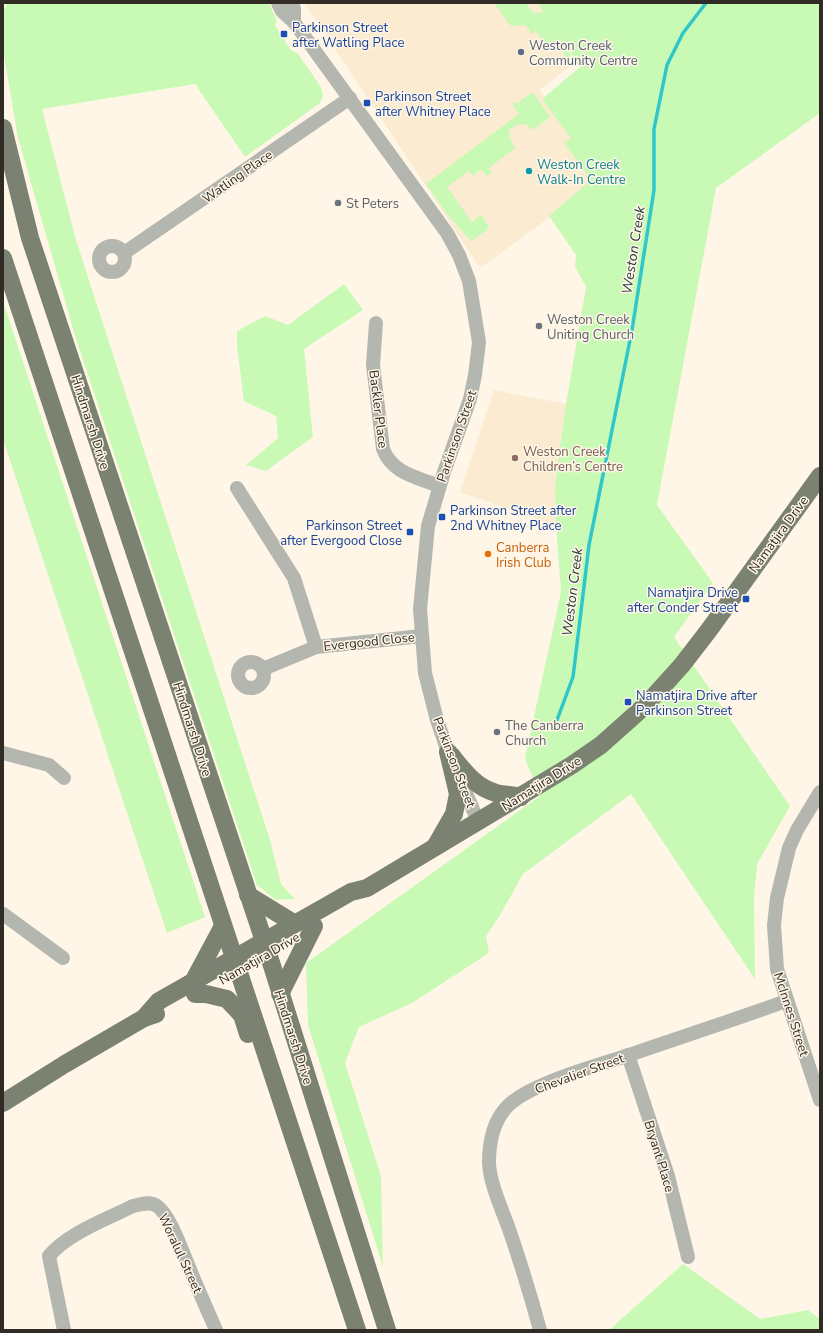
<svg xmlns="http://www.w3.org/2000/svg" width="823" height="1333" font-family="'Nunito Sans',sans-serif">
<rect width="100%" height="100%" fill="#fff6e7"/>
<g fill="#faebd1">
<path d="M305 3H595L554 34 575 63 539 90 604 178 480 268 310 11Z"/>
<path d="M494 390 566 404 557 468 555 488 556 526 460 492Z"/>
</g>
<g fill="#c9fab5">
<path d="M7 3H269L277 21 275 25 290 49 298 54 321 87 323 96 320 103 245 157 195 84 42 109 76 240 270 840 281 884 295 899 276 900 257 885 76 339 18 138 3 50V12Z"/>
<path d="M494 3H530L527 5 534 13 544 12 538 3H814L820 4V113L716 188 657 505 713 583 674 637 790 806 757 864 754 897 755 979 631 794 523 874 499 917 486 936 489 953 412 1003 359 1027 345 1063 381 1176 383 1267 308 1025 306 963 540 796 525 758 561 592 556 526 555 488 557 468 566 404 586 287 575 266 576 255 549 216 591 180 564 143 571 138 542 99 580 67 562 39 575 63 572 65 558 45 550 51 536 31 532 34 525 25 511 26Z"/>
<path d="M533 92 550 117 533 130C524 121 518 123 509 130L510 139 515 148 489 168 492 173 486 176 481 169 473 176 469 171 447 187 472 222 481 215 489 226 487 230 471 241 447 214 426 184 519 114 512 104 515 102 516 104Z"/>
<path d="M344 284 363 310 304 349 313 437 266 471 246 465 278 438 276 416 244 401 237 346V331L265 316 288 325Z"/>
<path d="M3 301 205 917 167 933 3 439Z"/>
<path d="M683 1264 760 1319 808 1310 820 1319V1330H609Z"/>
</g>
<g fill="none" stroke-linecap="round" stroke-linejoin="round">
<path stroke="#2fc7c9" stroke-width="3.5" d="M557 720 573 677 589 545 632 330 654 190V129L667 65 683 33 706 3"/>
<g stroke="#b4b7af" stroke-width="14">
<path d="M278 3 282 11 294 22 447 233 459 255 469 281 479 342 475 375 470 399 444 472 428 526 420 609 425 673 437 720 448 752 478 821"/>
<path d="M292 3 294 9V22"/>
<circle cx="112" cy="259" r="13"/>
<path d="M124 253 350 98"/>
<path d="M376 323 373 365 383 449C392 473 416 477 439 486"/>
<path d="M237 488 294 578 316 647"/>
<circle cx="251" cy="675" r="13"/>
<path d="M263 669 316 647 422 636"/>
<path d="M3 753 49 765 64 778"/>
<path d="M820 792 797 830 789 848 777 898 774 925 777 969 820 1100"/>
<path d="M3 914 63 958"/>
<path d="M628 1055 668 1176 688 1257"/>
<path d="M64 1330 49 1256C68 1233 107 1219 133 1206 141 1204 150 1201 157 1206 169 1214 181 1248 187 1262 196 1285 206 1307 216 1330"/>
<path d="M540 1330C531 1297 521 1264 510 1232 503 1211 490 1185 489 1163 489 1144 493 1123 505 1109 524 1085 599 1065 629 1055 681 1037 734 1020 786 1001"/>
</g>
<g stroke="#7b8272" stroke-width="18">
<path d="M3 128 30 238 268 953 387 1330"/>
<path d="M3 258 357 1330"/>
<path d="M451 755C464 771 475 787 496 793 504 795 513 795 521 797"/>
<path d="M435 847 454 814 458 794 448 752"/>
<path d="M248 895 295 924"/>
<path d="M193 982 223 926"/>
<path d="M195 994H206L227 999 242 1015 248 1034"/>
<path d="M280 994 314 926"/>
<path d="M144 1018 159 1001 351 892 367 888 572 765 601 745 638 712 655 695 682 665 709 630 820 476"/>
<path d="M3 1103 65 1064 144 1018 156 1014"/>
</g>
</g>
<g fill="#1a4fb4" stroke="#fff6e7" stroke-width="1.5">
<rect x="280" y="30" width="8" height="8" rx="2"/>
<rect x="363" y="99" width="8" height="8" rx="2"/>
<rect x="438" y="513" width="8" height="8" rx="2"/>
<rect x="406" y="528" width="8" height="8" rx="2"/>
<rect x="742" y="595" width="8" height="8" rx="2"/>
<rect x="624" y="698" width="8" height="8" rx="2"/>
</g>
<circle fill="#5c6f8a" stroke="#fff6e7" stroke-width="1.5" cx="521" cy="52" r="4"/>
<circle fill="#0f9aa8" stroke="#fff6e7" stroke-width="1.5" cx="529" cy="171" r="4"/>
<g fill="#6b7280" stroke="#fff6e7" stroke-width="1.5">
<circle cx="338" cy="203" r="4"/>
<circle cx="539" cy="326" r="4"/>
<circle cx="497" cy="732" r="4"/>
</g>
<circle fill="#8d6e63" stroke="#fff6e7" stroke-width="1.5" cx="515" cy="458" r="4"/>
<circle fill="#e8710a" stroke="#fff6e7" stroke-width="1.5" cx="488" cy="554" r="4"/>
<g text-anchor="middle" stroke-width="3" stroke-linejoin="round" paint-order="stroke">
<g font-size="13" fill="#164399" stroke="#fff6e7" text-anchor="start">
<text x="292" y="32">Parkinson Street<tspan x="292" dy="15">after Watling Place</tspan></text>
<text x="375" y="101">Parkinson Street<tspan x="375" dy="15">after Whitney Place</tspan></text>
<text x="450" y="515">Parkinson Street after<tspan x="450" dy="15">2nd Whitney Place</tspan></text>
<text x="402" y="530" text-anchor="end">Parkinson Street<tspan x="402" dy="15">after Evergood Close</tspan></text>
<text x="738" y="597" text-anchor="end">Namatjira Drive<tspan x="738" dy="15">after Conder Street</tspan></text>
<text x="636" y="700">Namatjira Drive after<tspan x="636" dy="15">Parkinson Street</tspan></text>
</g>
<g font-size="13" fill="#4e5e75" stroke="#fff6e7" text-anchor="start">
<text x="529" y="50">Weston Creek<tspan x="529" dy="15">Community Centre</tspan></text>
</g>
<g font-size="13" fill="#0d838f" stroke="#fff6e7" text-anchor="start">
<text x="537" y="169">Weston Creek<tspan x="537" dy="15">Walk-In Centre</tspan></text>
</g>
<g font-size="13" fill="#302c25" stroke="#fff6e7">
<text transform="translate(237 176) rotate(-35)" y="5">Watling Place</text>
<text transform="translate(379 409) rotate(83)" y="5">Backler Place</text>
<text transform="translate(91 422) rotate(72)" y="5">Hindmarsh Drive</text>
<text transform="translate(456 436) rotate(-71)" y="5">Parkinson Street</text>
<text transform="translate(778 534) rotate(-54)" y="5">Namatjira Drive</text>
<text transform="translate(369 641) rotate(-6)" y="5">Evergood Close</text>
<text transform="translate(193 729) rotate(72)" y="5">Hindmarsh Drive</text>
<text transform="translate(455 762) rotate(69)" y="5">Parkinson Street</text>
<text transform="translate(541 783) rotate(-32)" y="5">Namatjira Drive</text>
<text transform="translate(259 958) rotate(-30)" y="5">Namatjira Drive</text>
<text transform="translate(792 1014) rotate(72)" y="5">McInnes Street</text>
<text transform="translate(294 1037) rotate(72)" y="5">Hindmarsh Drive</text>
<text transform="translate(579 1073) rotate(-20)" y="5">Chevalier Street</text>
<text transform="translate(660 1156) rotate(73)" y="5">Bryant Place</text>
<text transform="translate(181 1253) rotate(65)" y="5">Woralul Street</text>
</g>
<g font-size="13" fill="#5b616d" stroke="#fff6e7" text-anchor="start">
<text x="346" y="208">St Peters</text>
<text x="547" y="324">Weston Creek<tspan x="547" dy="15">Uniting Church</tspan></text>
<text x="505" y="730">The Canberra<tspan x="505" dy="15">Church</tspan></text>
</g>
<g font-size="13" fill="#785e54" stroke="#fff6e7" text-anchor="start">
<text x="523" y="456">Weston Creek<tspan x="523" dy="15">Children’s Centre</tspan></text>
</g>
<g font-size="13" fill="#c56008" stroke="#fff6e7" text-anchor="start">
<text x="496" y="552">Canberra<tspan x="496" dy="15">Irish Club</tspan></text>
</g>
<g font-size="14" font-style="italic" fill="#1d3535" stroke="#fff6e7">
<text transform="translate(633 250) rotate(-81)" y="5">Weston Creek</text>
<text transform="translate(572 592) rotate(-83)" y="5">Weston Creek</text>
</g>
</g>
<rect width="823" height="1333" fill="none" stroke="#302c25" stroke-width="8"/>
</svg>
